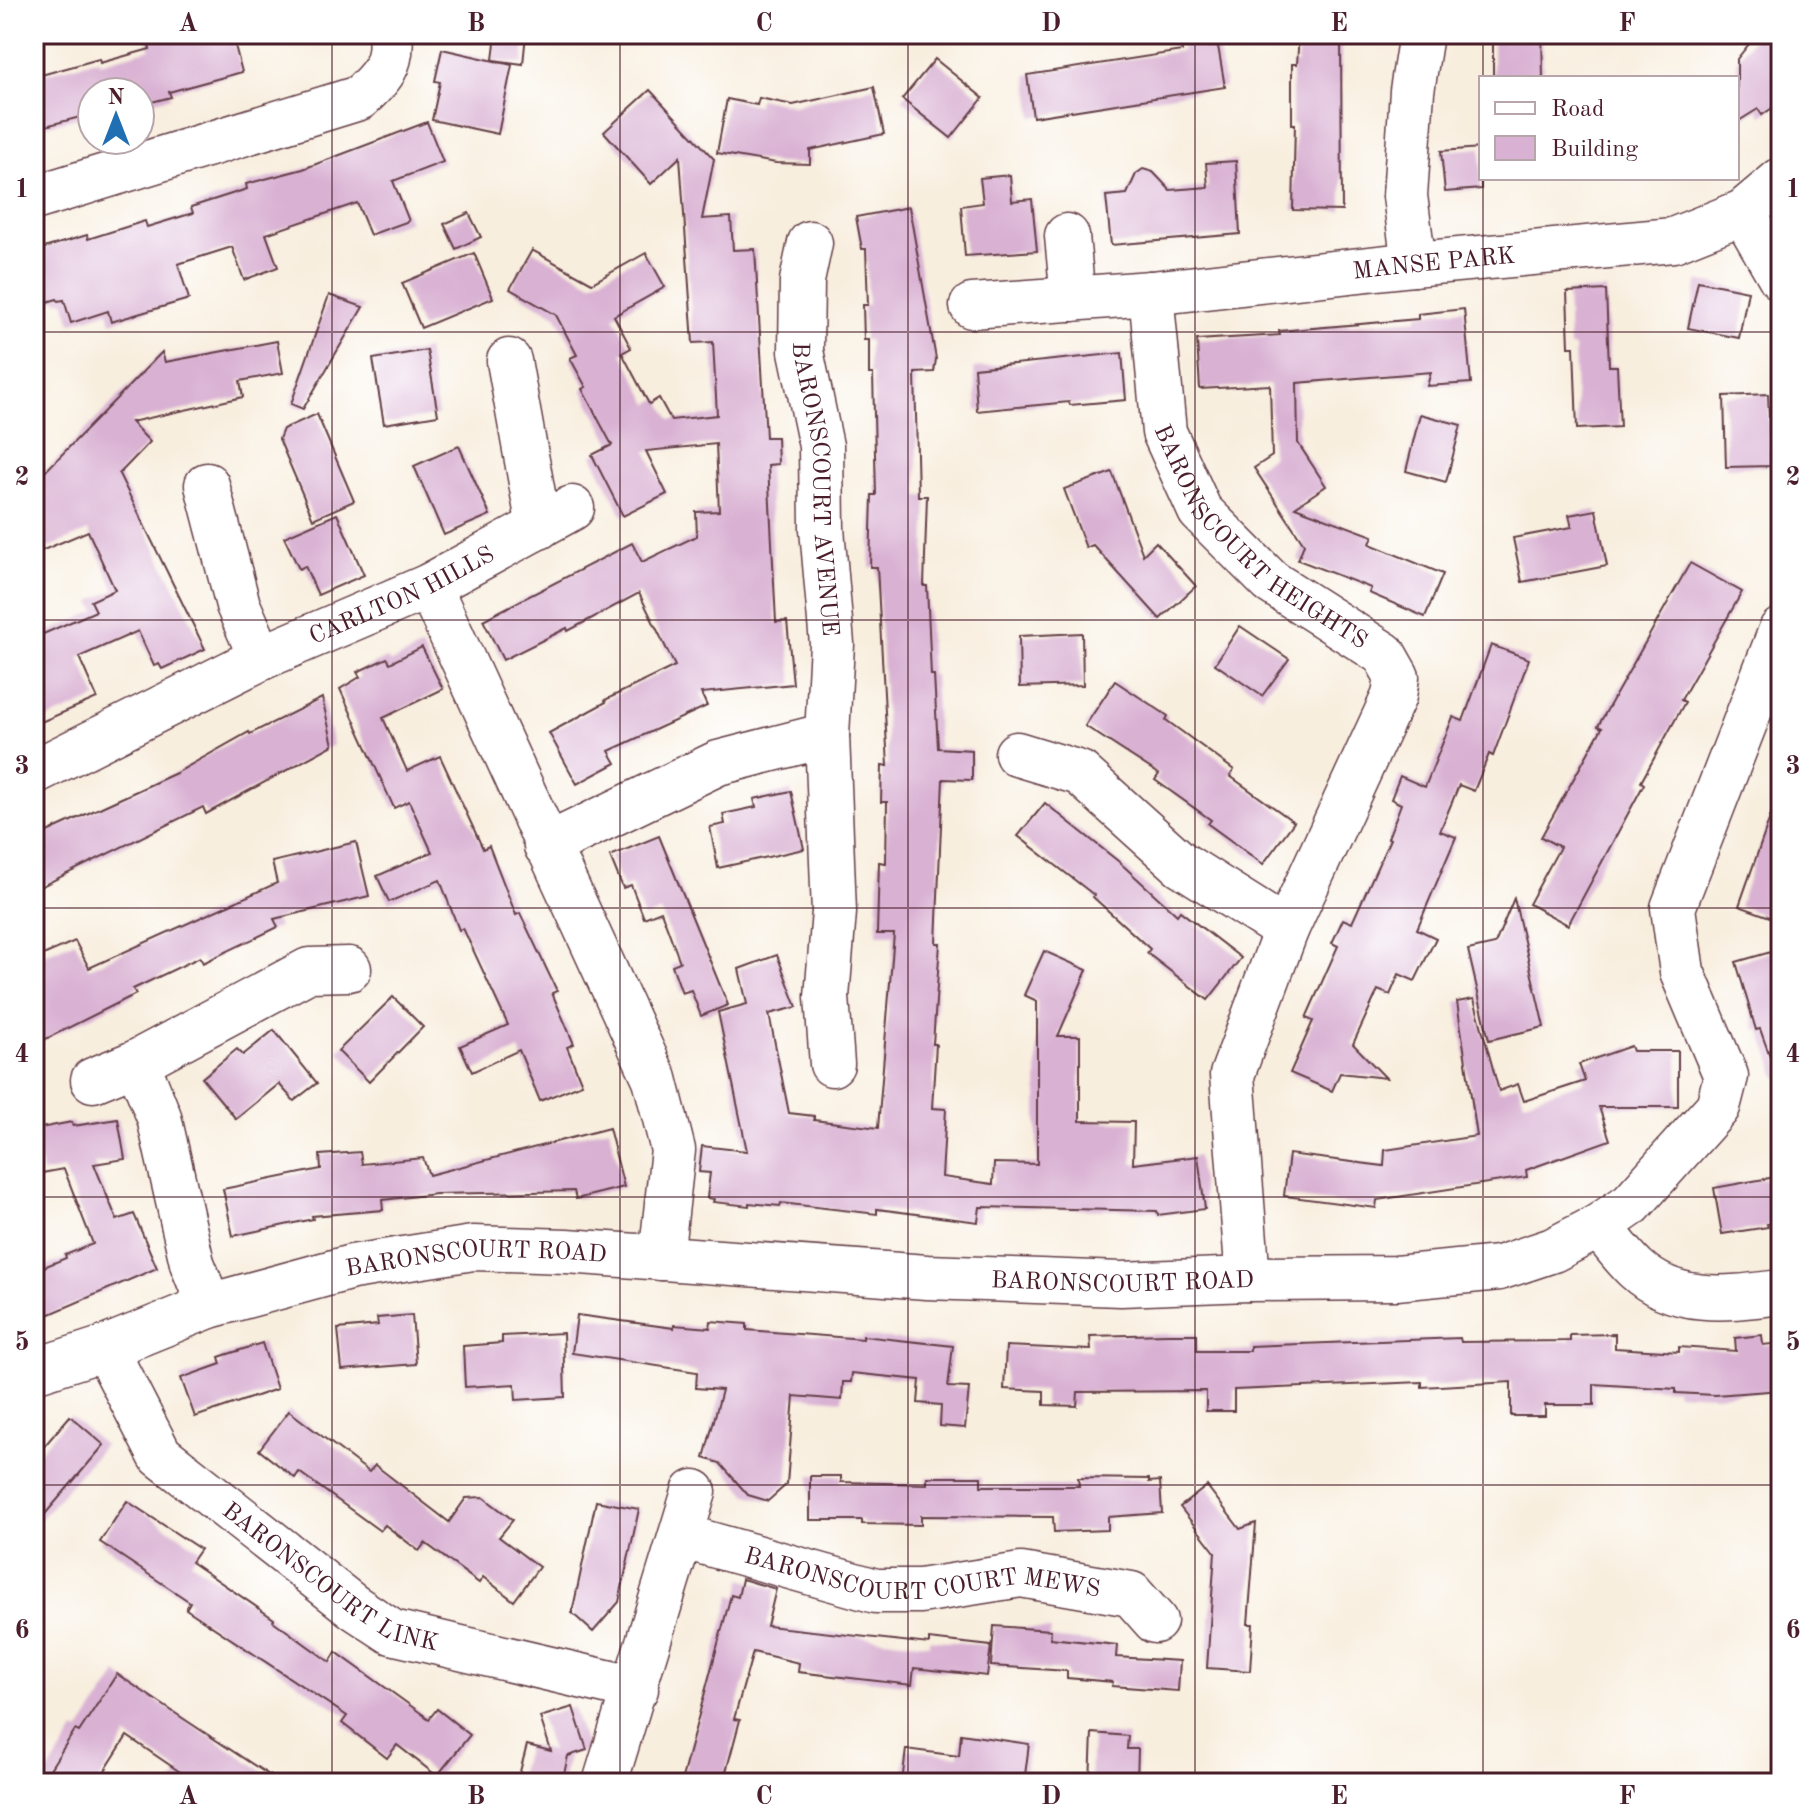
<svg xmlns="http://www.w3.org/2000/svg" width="1815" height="1817" font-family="'Old Standard TT',serif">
<rect width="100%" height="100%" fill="#fff"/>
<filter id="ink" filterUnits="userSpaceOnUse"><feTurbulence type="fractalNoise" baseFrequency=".0125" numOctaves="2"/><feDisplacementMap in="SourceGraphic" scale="16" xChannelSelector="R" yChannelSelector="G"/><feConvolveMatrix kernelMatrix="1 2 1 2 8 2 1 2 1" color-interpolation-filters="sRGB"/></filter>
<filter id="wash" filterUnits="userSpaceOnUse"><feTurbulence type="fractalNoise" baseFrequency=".006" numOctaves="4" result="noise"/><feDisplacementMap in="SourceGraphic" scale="32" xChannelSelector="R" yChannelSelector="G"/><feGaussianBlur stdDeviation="1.8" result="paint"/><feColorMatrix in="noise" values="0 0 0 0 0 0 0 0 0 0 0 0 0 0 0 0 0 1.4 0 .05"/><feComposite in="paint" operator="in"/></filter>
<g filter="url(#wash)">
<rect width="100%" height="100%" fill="#f8eede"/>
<g id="blocks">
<g fill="#d9b1d3">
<path d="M146 34H232L242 72 169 92 171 97 140 105V92H92V114L34 129V77L99 59 100 63 150 49Z"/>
<path d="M496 34H526L523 64 493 60Z"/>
<path d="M1299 34H1341L1342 211 1293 210 1295 124H1292V64H1297Z"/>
<path d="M1493 34H1542L1543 78H1493Z"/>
<path d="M1757 34H1781V102L1762 115 1758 109 1737 122V59Z"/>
<path d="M1207 35 1208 47 1218 46 1225 87 1033 117 1027 75 1182 51 1180 39Z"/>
<path d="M442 49 512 65 498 134 432 120 440 82 435 81Z"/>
<path d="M935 59 983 98 951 138 902 99Z"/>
<path d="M874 87 884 134 810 150V164L776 163 717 153 727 99 757 105 759 98 793 105Z"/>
<path d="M650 90 714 159 702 219 731 217 733 250 755 249 766 437H777L778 464 768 465 776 622 787 621 793 684 701 693 707 706 609 751 616 763 577 784 549 733 606 702 605 700 675 666 639 593 568 631 567 628 503 660 483 620 632 543 642 562 697 536 696 512 719 511 716 444 646 451 667 494 623 516 592 455 612 445 582 389 586 387 570 358 577 355 556 315 510 289 532 250 592 283 646 253 665 287 614 316 631 348 622 353 649 404 659 398 671 420 717 415 713 342 693 343 680 157 651 184 604 132Z"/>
<path d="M427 122 443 162 393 181 409 221 370 235 357 203 266 234 278 267 244 280 232 247 178 264 189 299 111 322 108 311 71 323 64 300 58 301 57 299 34 306V251L87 235 88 239 145 221 147 227 193 213 191 207 247 189 246 184 303 169Z"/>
<path d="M1481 148V189L1445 192 1441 151Z"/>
<path d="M1236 161 1240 234 1111 245 1106 196 1127 194 1136 174 1143 169 1153 172 1170 190 1208 187 1206 163Z"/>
<path d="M1010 175 1012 201 1032 199 1037 251 965 256 961 206 983 203 980 178Z"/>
<path d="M909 207 936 359 934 372 915 373 918 496H927L924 586H927L931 675H934L938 748 972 750V780L943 779 936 943H940L933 1044H936L932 1108 946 1109 942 1177 993 1184 994 1163 1037 1164V1001L1024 995 1044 951 1087 970 1058 1036H1080V1121L1134 1122 1133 1164 1198 1156 1205 1209 1158 1215 1157 1211 980 1207 978 1222 877 1209V1214L781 1203 780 1206 749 1203V1206L713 1202 714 1199 707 1198 710 1173 699 1172 702 1146 747 1151 718 1012 747 1004 739 969 777 955 797 1007 769 1014 789 1113 814 1116V1120L878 1128 894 934H877L879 862 886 863 887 802H881L882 765 888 766 877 567H870L872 495H876L873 374H869V340H864L863 305H868L866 249H862L856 217Z"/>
<path d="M469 213 481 237 456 249 444 224Z"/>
<path d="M474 253 493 298 421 328 402 283Z"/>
<path d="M1698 281 1748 291 1739 338 1688 328Z"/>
<path d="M1606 290 1609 366H1617L1620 427 1577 429 1574 347H1569L1567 292Z"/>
<path d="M329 295 363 307 303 409 291 404Z"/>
<path d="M1464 309 1471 383 1427 386 1431 372 1297 383 1298 443 1326 486 1295 507 1373 536 1370 544 1443 574 1425 617 1369 593 1371 588 1298 560 1304 544 1254 468 1272 456 1270 385 1200 389 1197 340 1280 335 1279 331 1418 319V314Z"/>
<path d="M277 341 283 373 240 381 243 397 131 422 150 442 119 474 205 649 162 669 159 664 154 666 138 631 79 657 97 698 34 725V638L96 611 91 601 115 590 88 531 34 554V479L40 477 162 352 165 362Z"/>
<path d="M427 350 438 415 384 424 373 359Z"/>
<path d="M1122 353 1126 400 1070 405 1069 402 977 411 974 368Z"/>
<path d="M1768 394 1771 466 1726 467 1724 396Z"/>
<path d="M317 414 354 501 313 519 279 439 283 429Z"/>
<path d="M1420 414 1461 425 1446 482 1406 471Z"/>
<path d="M459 446 490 515 444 535 414 466Z"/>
<path d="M1112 472 1143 555 1156 542 1196 586 1160 619 1093 545 1086 548 1064 489Z"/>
<path d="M1596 510 1607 566 1522 582 1513 538 1572 527 1569 515Z"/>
<path d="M337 514 364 575 318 595 305 566 299 569 284 537Z"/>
<path d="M1690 563 1742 592 1681 700 1685 702 1641 782 1644 784 1568 925 1529 904 1560 847 1541 837 1602 728 1598 726Z"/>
<path d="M1240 626 1289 659 1262 696 1215 664Z"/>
<path d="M1082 633 1083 685 1020 687 1019 636Z"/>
<path d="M1491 645 1529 659 1493 756 1489 754 1474 791 1459 785 1440 831 1456 837 1417 929 1436 938 1415 981 1399 974 1390 995 1378 990 1353 1044 1386 1078 1340 1073 1332 1091 1290 1073 1313 1021 1306 1018 1338 946 1332 943 1343 919 1352 923 1390 839 1388 838 1401 804 1391 799 1400 776 1425 787 1453 717 1463 721Z"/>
<path d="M422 647 443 689 383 718 407 771 440 756 483 849 489 846 516 915 520 913 557 991 552 993 574 1044 567 1047 582 1084 540 1101 519 1050 472 1072 460 1046 508 1025 463 928 459 930 440 880 389 902 377 876 432 852 409 801 394 808 340 689 360 677 357 672 387 658 390 663Z"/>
<path d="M1115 681 1168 716 1166 720 1234 770 1230 776 1294 822 1263 864 1208 824 1211 820 1155 780 1159 774 1085 726Z"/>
<path d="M322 698 333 745 206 814 203 807 34 890V838L176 773 249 732 250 734Z"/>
<path d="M791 791 804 849 718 868 710 827 725 824 723 814 756 807 754 799Z"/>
<path d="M1777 798H1781V921L1739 906Z"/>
<path d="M1045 803 1118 861 1177 915 1180 911 1241 958 1208 1000 1147 953 1150 949 1093 897 1094 895 1018 836Z"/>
<path d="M659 836 728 1005 701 1016 691 990 682 993 672 965 680 962 661 911 644 918 631 885 623 888 610 856Z"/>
<path d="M356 842 369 896 274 919 278 927 203 963 200 957 133 989 136 994 34 1045V959L75 941 89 968 277 883 272 862Z"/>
<path d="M1514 898 1544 1027 1489 1040 1468 950 1495 944Z"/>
<path d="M1781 949V1078L1778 1079 1760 1029 1756 1030 1736 962Z"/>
<path d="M393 997 423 1027 369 1082 338 1051Z"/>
<path d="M1474 999 1499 1091 1518 1084 1524 1101 1585 1081 1579 1064 1631 1046 1633 1051H1678V1107H1599L1610 1140 1526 1170 1527 1177 1377 1200 1376 1208 1284 1196 1289 1154 1384 1166 1385 1150 1477 1136 1457 1002Z"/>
<path d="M274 1030 317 1083 294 1101 279 1084 236 1119 202 1078 237 1049 243 1055Z"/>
<path d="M118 1119 125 1159 94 1164 117 1220 134 1214 157 1268 34 1321V1271L66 1258 65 1255 93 1244 64 1169 42 1173 35 1129 72 1122 73 1126Z"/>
<path d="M609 1128 624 1187 576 1199 574 1191 436 1194 382 1200 383 1210 312 1216 313 1219 233 1236 223 1189 321 1169 320 1155 360 1152 362 1164 423 1158 429 1175Z"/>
<path d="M1781 1176V1222L1767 1224 1768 1227 1722 1234 1714 1188Z"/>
<path d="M412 1315 416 1364 342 1370 338 1329 378 1325 377 1318Z"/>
<path d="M577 1315 674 1328V1325L710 1328 711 1321 747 1324V1330L863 1339V1336L953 1346 948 1387 969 1388 965 1428 940 1426 941 1405 918 1403 920 1380 852 1373 851 1382H843L842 1400 794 1396 787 1484 768 1501 748 1495 720 1463 704 1458 722 1390 696 1388 697 1372 572 1353Z"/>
<path d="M563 1333 565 1397 516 1400 515 1384 465 1387 463 1346 502 1343V1336Z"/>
<path d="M1168 1334H1197V1351H1250V1346L1460 1338 1461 1342 1570 1341V1335L1615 1334V1348L1679 1352V1347L1736 1351 1735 1338 1762 1335 1763 1345 1781 1343V1390L1715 1395 1676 1393V1389L1594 1384V1405H1545V1416H1511V1382L1422 1387V1382L1234 1390V1411H1206V1391L1078 1392 1077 1406 1044 1405V1391L1004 1389 1006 1346 1091 1350 1090 1336Z"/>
<path d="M262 1343 277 1389 195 1417 181 1378 221 1364 219 1357Z"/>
<path d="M289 1411 369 1472 375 1465 449 1522 466 1498 483 1497 513 1520 499 1537 539 1567 514 1601 483 1577 479 1583 425 1543 419 1551 385 1525 380 1531 299 1472 295 1478 259 1450Z"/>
<path d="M70 1416 104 1445 34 1527V1458Z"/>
<path d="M810 1476H841V1482L927 1484V1477H981V1486H1079L1078 1478 1149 1479V1482L1160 1481 1162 1513 1108 1517V1530L1054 1532 1053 1517 921 1516V1525L862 1524V1520H810Z"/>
<path d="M1207 1486 1240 1529 1256 1523 1248 1624H1253L1250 1671 1207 1668 1215 1552 1180 1507Z"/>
<path d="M127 1501 200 1549 191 1562 274 1619 273 1621 330 1662 336 1652 429 1719 437 1709 470 1735 437 1776 397 1745 387 1758 342 1723 347 1716 186 1609 190 1602 100 1542Z"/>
<path d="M596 1501 639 1509 619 1602 593 1632 572 1613Z"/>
<path d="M742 1579 776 1589 767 1626 929 1644V1639L991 1646 987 1676 914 1668 912 1685 798 1672 799 1663 753 1652 734 1719 740 1720 723 1783H698L682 1778 731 1595 738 1597Z"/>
<path d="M994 1626 1051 1630 1050 1638 1117 1645 1116 1657 1180 1661 1178 1691 1112 1686 1113 1682 1067 1678V1671L991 1666Z"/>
<path d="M117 1674 181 1717 281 1783H172L180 1772 127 1736 97 1783H41L75 1730 79 1732Z"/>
<path d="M573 1707 587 1750 568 1756 562 1783H517L527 1745 551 1751 540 1717Z"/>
<path d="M1092 1733 1128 1736 1127 1749H1138L1137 1783H1090Z"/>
<path d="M961 1734 1029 1744 1024 1783H902L906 1749 959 1756Z"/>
</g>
</g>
</g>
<g filter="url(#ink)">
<use href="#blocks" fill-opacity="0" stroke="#643e46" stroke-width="2"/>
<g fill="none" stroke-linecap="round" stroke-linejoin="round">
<g stroke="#643e46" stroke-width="47">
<g id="minor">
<path d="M34 198 359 98C380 79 394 65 390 34"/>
<path d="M1743 212 1781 278"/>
<path d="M1067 236 1073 299"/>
<path id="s1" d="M810 243 802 281 801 351 821 446 822 529 832 644 827 735 834 912 827 997 832 1064"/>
<path d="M1414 264 1405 196 1412 91 1421 34"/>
<path id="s2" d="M1151 293 1164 432 1200 511 1271 582 1384 654 1397 677 1394 696 1286 930 1232 1075 1248 1279"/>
<path id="s3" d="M972 306 1151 293 1414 264 1673 240 1743 212 1781 180"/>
<path d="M509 361 539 527"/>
<path d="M207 485 238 605 261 658"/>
<path d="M429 586 655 1079 673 1150 661 1258"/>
<path d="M1017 754 1080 773 1181 864 1286 930"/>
<path id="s4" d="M34 772 261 658 429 586 572 508"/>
<path d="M546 846 718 763 827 735"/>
<path d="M137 1062 159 1117 192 1263 209 1306"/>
<path d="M93 1080 137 1062 309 970 349 969"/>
<path d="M1599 1226C1611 1240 1623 1257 1636 1269 1677 1307 1731 1298 1781 1292"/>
<path id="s5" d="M105 1348 160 1455 354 1607 392 1632 636 1689"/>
<path id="s6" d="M34 1371 105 1348 209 1306 352 1267 473 1248 567 1251 927 1277 1121 1284 1248 1279 1396 1278 1499 1268 1553 1250 1599 1226 1631 1204 1718 1107 1726 1076 1682 972 1673 908 1781 630"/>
<path id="s7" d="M681 1536 876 1591H920L1021 1575 1131 1594 1155 1621"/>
<path d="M605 1783 694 1492"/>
</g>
</g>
<use href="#minor" stroke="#fff" stroke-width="44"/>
</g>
</g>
<path fill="none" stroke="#4a1f2b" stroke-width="2" stroke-opacity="0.55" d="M332 34V1783M620 34V1783M908 34V1783M1195 34V1783M1483 34V78M1483 178V1783M34 332H1781M34 620H1781M34 908H1781M34 1197H1781M34 1485H1781"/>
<g text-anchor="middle" stroke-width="8" stroke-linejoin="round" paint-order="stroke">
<g font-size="24" fill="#4a1f2b" stroke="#fff">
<text dy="8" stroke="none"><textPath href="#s3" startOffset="464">MANSE PARK</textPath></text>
<text dy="8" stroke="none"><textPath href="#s1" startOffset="248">BARONSCOURT AVENUE</textPath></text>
<text dy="8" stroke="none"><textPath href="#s2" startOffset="286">BARONSCOURT HEIGHTS</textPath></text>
<text dy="8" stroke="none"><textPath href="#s4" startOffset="408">CARLTON HILLS</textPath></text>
<text dy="8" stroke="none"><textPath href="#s6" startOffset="460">BARONSCOURT ROAD</textPath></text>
<text dy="8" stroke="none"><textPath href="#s6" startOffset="1108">BARONSCOURT ROAD</textPath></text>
<text dy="8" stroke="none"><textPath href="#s7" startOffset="248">BARONSCOURT COURT MEWS</textPath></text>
<text dy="8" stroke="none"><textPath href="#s5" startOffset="332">BARONSCOURT LINK</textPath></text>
</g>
</g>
<rect width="1815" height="1817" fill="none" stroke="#fff" stroke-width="88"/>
<rect x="1479" y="76" width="260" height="104" fill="#ffffff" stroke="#b7a5aa" stroke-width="2"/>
<rect x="1495" y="102" width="40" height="12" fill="#ffffff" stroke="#b7a5aa" stroke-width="2"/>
<text x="1551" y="116" font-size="24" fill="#4a1f2b">Road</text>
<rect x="1495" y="136" width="40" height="24" fill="#d9b1d3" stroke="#b7a5aa" stroke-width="2"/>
<text x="1551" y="156" font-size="24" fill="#4a1f2b">Building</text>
<g transform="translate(116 116)"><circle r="38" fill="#ffffff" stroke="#b7a5aa" stroke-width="2"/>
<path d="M0-6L14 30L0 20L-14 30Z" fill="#1f6fb2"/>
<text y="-12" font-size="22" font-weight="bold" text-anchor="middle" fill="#4a1f2b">N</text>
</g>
<rect x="44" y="44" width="1727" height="1729" fill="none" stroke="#4a1f2b" stroke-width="3"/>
<g font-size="26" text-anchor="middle" font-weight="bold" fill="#4a1f2b">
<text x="188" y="31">A</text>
<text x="476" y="31">B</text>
<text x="764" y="31">C</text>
<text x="1051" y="31">D</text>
<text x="1339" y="31">E</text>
<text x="1627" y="31">F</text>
<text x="22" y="197">1</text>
<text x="1793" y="197">1</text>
<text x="22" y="485">2</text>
<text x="1793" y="485">2</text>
<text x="22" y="774">3</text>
<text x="1793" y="774">3</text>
<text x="22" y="1062">4</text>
<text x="1793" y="1062">4</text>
<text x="22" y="1350">5</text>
<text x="1793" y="1350">5</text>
<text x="22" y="1638">6</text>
<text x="1793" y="1638">6</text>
<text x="188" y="1804">A</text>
<text x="476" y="1804">B</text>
<text x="764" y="1804">C</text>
<text x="1051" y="1804">D</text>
<text x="1339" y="1804">E</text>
<text x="1627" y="1804">F</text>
</g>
</svg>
